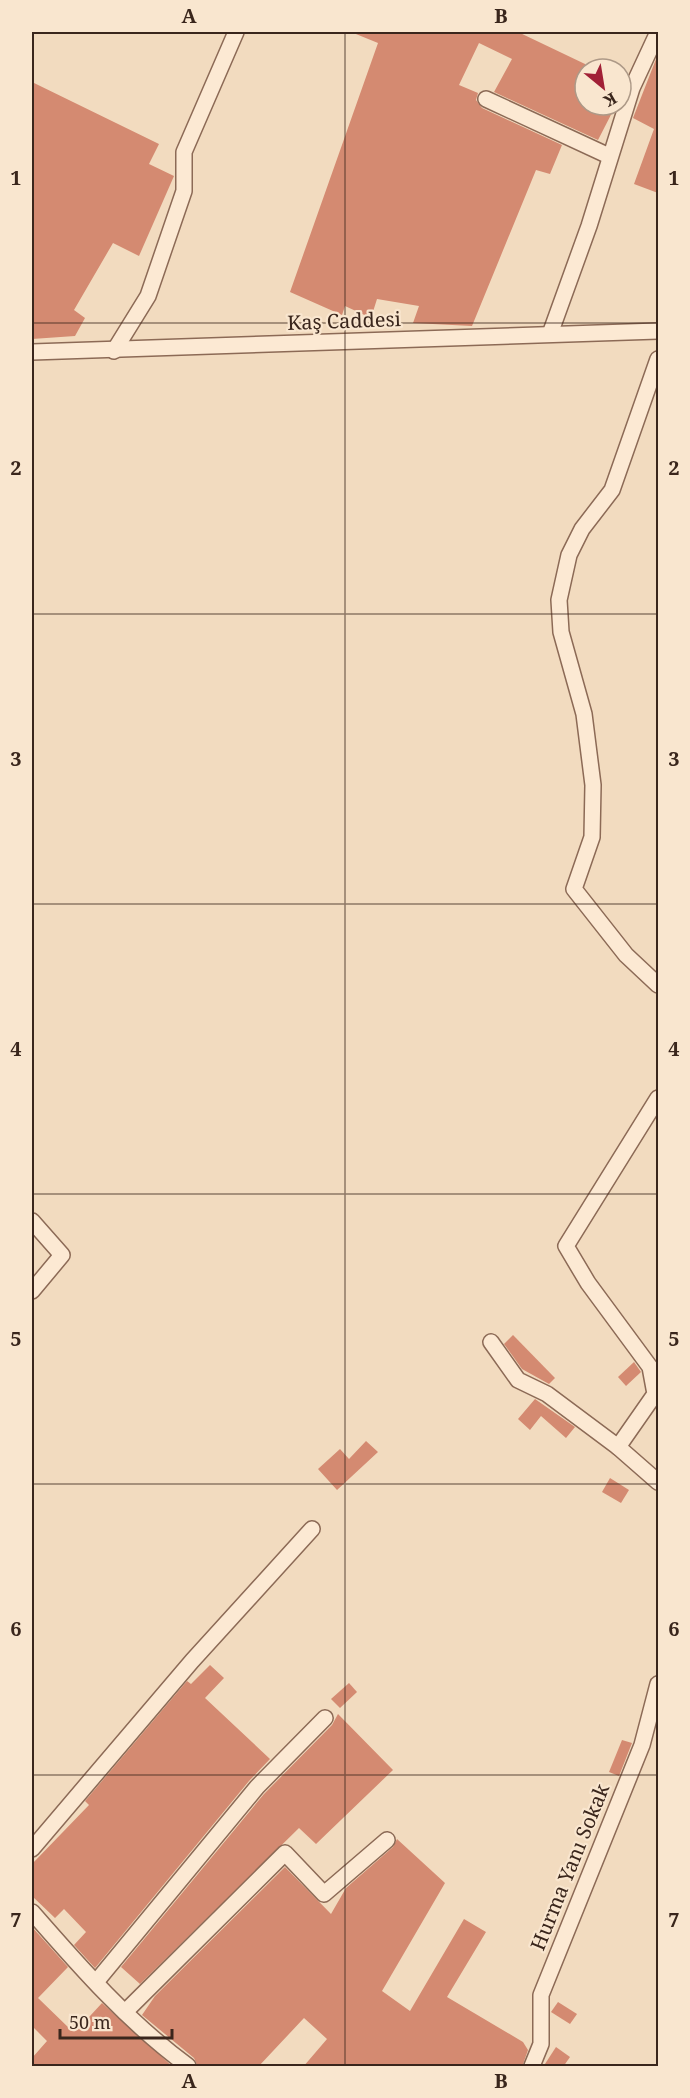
<svg xmlns="http://www.w3.org/2000/svg" width="690" height="2098" font-family="'Noto Serif',serif">
<rect width="100%" height="100%" fill="#f2dbbf"/>
<g fill="#d48a71">
<path d="M351 32H518L585 64V105H616L598 140 494 92 512 59 479 43 459 85 478 93 476 100 482 108 562 145 550 174 536 170 472 326 413 323 419 306 377 299 371 318 345 306 342 315 290 292 378 43Z"/>
<path d="M658 54V193L634 184 654 129 633 118Z"/>
<path d="M32 82 159 144 149 164 174 176 139 256 113 243 74 310 85 318 75 336 32 339Z"/>
<path d="M513 1335 555 1378 549 1384 522 1369 504 1344Z"/>
<path d="M634 1362 641 1372 626 1386 618 1377Z"/>
<path d="M535 1399 575 1427 566 1438 541 1416 530 1430 518 1419Z"/>
<path d="M366 1441 378 1452 337 1490 318 1469 340 1449 349 1459Z"/>
<path d="M610 1478 629 1490 621 1503 602 1492Z"/>
<path d="M210 1665 224 1678 205 1698 270 1759 249 1781 95 1968 74 1945 86 1932 64 1909 55 1918 32 1896V1864L89 1805 85 1801 187 1681 191 1684Z"/>
<path d="M349 1683 357 1692 340 1708 331 1699Z"/>
<path d="M338 1714 393 1770 316 1844 299 1828 140 1984 121 1967 264 1794 332 1725Z"/>
<path d="M622 1740 632 1743 619 1776 609 1772Z"/>
<path d="M397 1839 445 1883 382 1991 410 2011 464 1919 486 1932 447 1997 523 2042 528 2050 522 2067H303L327 2039 304 2018 258 2067H198L194 2058 142 2015 155 1996 285 1867 331 1914 346 1888 393 1847Z"/>
<path d="M32 1927 68 1967 38 1998 69 2028 73 2024 78 2029 102 2003 173 2067H32V2058L47 2041 32 2026Z"/>
<path d="M558 2002 577 2014 570 2024 551 2012Z"/>
<path d="M556 2047 570 2057 563 2067H543Z"/>
</g>
<g fill="none" stroke-linecap="round" stroke-linejoin="round">
<g stroke="#8c6a56" stroke-width="18">
<g id="minor">
<path d="M486 99 609 156"/>
<path d="M550 334 589 226 632 88 658 32"/>
<path d="M114 351 148 296 184 191V152L236 32"/>
<path d="M32 352 658 331"/>
<path d="M658 359 612 490 582 529 569 555 559 600 561 632 584 714 593 785 592 837 574 889 626 955 658 985"/>
<path d="M658 1098 566 1246 588 1283 650 1367 655 1394 618 1447 658 1482"/>
<path d="M32 1221 62 1255 32 1291"/>
<path d="M491 1342 518 1380 547 1394 618 1447"/>
<path d="M32 1849 192 1661 312 1529"/>
<path d="M32 1912C80 1967 129 2023 188 2066"/>
<path d="M96 1982 257 1787 325 1718"/>
<path d="M125 2012 285 1853 324 1894 387 1840"/>
<path d="M532 2066 541 2044V1995L642 1745 658 1684"/>
</g>
</g>
<use href="#minor" stroke="#fce9d3" stroke-width="15"/>
</g>
<path fill="none" stroke="#3a261c" stroke-width="1.5" stroke-opacity="0.55" d="M345 32V2066M32 323H658M32 614H658M32 904H658M32 1194H658M32 1484H658M32 1775H658"/>
<g text-anchor="middle" stroke-width="4.5" stroke-linejoin="round" paint-order="stroke">
<g font-size="20" fill="#3a261c" stroke="#f9e6cf">
<text transform="translate(344 321) rotate(-2)" y="7">Kaş Caddesi</text>
<text transform="translate(570 1867) rotate(-68)" y="7">Hurma Yanı Sokak</text>
</g>
</g>
<rect width="690" height="2098" fill="none" stroke="#f9e6cf" stroke-width="66"/>
<g transform="translate(603 87) rotate(150)"><circle r="28" fill="#f9e6cf" stroke="#ad9987" stroke-width="1.5"/>
<path d="M0-4.5L10 22L0 15L-10 22Z" fill="#a12036"/>
<text y="-9" font-size="16" font-weight="bold" text-anchor="middle" fill="#3a261c">K</text>
</g>
<path d="M60 2029v9h112v-9" fill="none" stroke="#3a261c" stroke-width="3"/>
<text x="69" y="2029" font-size="18" fill="#3a261c" stroke="#f9e6cf" stroke-width="4.5" paint-order="stroke">50 m</text>
<rect x="33" y="33" width="624" height="2032" fill="none" stroke="#3a261c" stroke-width="2"/>
<g font-size="20" text-anchor="middle" font-weight="bold" fill="#3a261c">
<text x="189" y="23">A</text>
<text x="501" y="23">B</text>
<text x="16" y="185">1</text>
<text x="674" y="185">1</text>
<text x="16" y="475">2</text>
<text x="674" y="475">2</text>
<text x="16" y="766">3</text>
<text x="674" y="766">3</text>
<text x="16" y="1056">4</text>
<text x="674" y="1056">4</text>
<text x="16" y="1346">5</text>
<text x="674" y="1346">5</text>
<text x="16" y="1636">6</text>
<text x="674" y="1636">6</text>
<text x="16" y="1927">7</text>
<text x="674" y="1927">7</text>
<text x="189" y="2088">A</text>
<text x="501" y="2088">B</text>
</g>
</svg>
